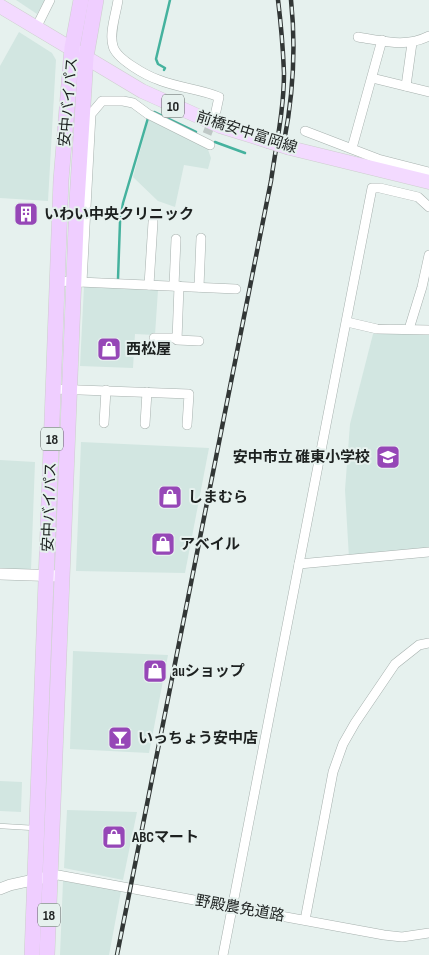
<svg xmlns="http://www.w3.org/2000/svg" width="429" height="955" font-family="'Sofia Sans Condensed','Noto Sans JP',sans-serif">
<rect width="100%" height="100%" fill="#e6f1ee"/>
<g fill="#d2e6e1">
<path d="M16 0H45L37 14Z"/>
<path d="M19 32 52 53 56 60 48 201 0 198V66Z"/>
<path d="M149 118 207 147 211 158 208 169 184 165 175 207 158 201 133 177Z"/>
<path d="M84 286 158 290 155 335 135 334 133 368 80 366Z"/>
<path d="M417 333 429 335V549L349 558 345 490 350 424 373 334Z"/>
<path d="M81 442 209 448 185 573 76 571Z"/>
<path d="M0 460 35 462 31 570 0 569Z"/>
<path d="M73 651 168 655 149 753 70 749Z"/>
<path d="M0 781 22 782 21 812 0 811Z"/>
<path d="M67 810 137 812 123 880 64 868Z"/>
<path d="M63 881 121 891 109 955H60Z"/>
</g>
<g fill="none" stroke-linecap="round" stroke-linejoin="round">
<g stroke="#45b29e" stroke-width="2.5">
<path d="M164 70 165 68 158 64 156 59 170 0"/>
<path d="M154 112 196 132"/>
<path d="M215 142 245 153"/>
<path d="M118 279 120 222 123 203 148 118"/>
</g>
<path stroke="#bec7c5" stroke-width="9" stroke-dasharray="9 4.5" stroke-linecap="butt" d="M207 134 216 111"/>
<g stroke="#a7b1ae" stroke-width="5.5">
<path id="service" d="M0 826 34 828"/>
</g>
<g stroke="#a7b1ae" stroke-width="10">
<g id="minor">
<path d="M118 0C116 14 109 33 113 46 116 59 147 76 159 80 179 88 200 89 219 97L216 111"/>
<path d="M36 28 50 0"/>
<path d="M358 37C384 41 405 48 429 36"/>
<path d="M372 78 429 92"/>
<path d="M406 86 412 43"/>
<path d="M305 131 378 159 428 172 427 182"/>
<path d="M352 148 382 40"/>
<path d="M57 281 236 289"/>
<path d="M82 282 91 114 102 101H123L133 103 148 114 210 145"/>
<path d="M149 285 153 222"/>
<path d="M174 286 176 239"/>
<path d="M179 286 177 340 199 341"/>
<path d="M199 287 201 238"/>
<path d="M347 322 377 329 429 330"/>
<path d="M409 329 422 287 429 255"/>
<path d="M154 338H177"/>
<path d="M53 389 189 394 187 425"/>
<path d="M104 423 106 390"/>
<path d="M145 424 147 392"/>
<path d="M299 564 429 552"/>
<path d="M51 876 58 875 384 935 402 937 429 933"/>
<path d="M305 920 333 772 343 744 355 723 395 664 419 645 429 643"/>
<path d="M223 955 372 188H380L418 197 429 207"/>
</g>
</g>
<g stroke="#a7b1ae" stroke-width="12">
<g id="tertiary">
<path d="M0 574 62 576"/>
<path d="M0 889 10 885 42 878"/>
</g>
</g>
<g stroke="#cdcece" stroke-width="15">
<g id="primary">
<path d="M0 6 142 91 220 126 268 141"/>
<path d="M290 148 429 182"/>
</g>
</g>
<g stroke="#cdcece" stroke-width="16">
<g id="trunk">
<path d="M32 955 61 180 72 48 81 0"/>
<path d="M47 955 77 201 86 57 96 0"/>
</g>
</g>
<use href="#service" stroke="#fff" stroke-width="4.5"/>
<use href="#minor" stroke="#fff" stroke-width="9"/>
<use href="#tertiary" stroke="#fff" stroke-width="11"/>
<use href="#primary" stroke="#f3daff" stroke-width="14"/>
<use href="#trunk" stroke="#efceff" stroke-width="15"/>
<g stroke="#323736" stroke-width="4.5">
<g id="rail">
<path d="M284 142C293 96 296 47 291 0"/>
<path d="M117 955 271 181C276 146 284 109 284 73 283 49 281 24 278 0"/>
</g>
</g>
<use href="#rail" stroke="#e6f1ee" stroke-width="2.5" stroke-dasharray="8" stroke-linecap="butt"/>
<g stroke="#cdcece" stroke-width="15" stroke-linecap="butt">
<path id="primary-bridge" d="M268 141 290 148"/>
</g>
<use href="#primary-bridge" stroke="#f3daff" stroke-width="14"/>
</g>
<defs>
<g id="building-square" transform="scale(1.25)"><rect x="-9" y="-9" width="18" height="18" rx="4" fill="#9647b7" stroke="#e6f1ee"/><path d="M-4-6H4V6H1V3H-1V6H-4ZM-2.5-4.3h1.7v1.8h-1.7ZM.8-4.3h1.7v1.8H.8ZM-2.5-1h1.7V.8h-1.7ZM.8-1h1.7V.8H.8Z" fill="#fff"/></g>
<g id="shop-square" transform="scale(1.25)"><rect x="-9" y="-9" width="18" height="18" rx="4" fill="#9647b7" stroke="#e6f1ee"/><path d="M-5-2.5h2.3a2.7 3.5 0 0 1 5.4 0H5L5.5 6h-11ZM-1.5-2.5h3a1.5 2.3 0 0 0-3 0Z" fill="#fff"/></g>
<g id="school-square" transform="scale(1.25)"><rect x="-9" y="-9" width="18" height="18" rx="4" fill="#9647b7" stroke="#e6f1ee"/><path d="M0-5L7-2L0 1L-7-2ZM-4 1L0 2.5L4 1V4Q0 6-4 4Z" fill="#fff"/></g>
<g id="bar-square" transform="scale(1.25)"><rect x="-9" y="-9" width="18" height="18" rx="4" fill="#9647b7" stroke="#e6f1ee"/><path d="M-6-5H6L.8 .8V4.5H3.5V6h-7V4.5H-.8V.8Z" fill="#fff"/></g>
</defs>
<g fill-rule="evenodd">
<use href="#building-square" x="26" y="214"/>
<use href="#shop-square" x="109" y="349"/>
<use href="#school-square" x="388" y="457"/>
<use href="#shop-square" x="170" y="497"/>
<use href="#shop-square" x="163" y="544"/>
<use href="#shop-square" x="155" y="671"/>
<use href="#bar-square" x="120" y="738"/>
<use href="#shop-square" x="114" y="837"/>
</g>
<g text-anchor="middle" stroke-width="4" stroke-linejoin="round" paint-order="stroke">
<g fill="#e6f1ee" stroke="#595f5e" stroke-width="1">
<rect x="162" y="94.5" width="22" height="23" rx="4"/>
<rect x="41" y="427.5" width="22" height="23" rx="4"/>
<rect x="38" y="903.5" width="22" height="23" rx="4"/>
</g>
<g font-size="14" font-weight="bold" fill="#1d2120">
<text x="173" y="111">10</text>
<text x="52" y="444">18</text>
<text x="49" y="920">18</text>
</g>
<g font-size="15" fill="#1d2120" stroke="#e6f1ee">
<text transform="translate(68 102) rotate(-85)" y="5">安中バイパス</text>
<text transform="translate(247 132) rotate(18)" y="5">前橋安中富岡線</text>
<text transform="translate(49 507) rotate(-88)" y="5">安中バイパス</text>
<text transform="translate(240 908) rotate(10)" y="5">野殿農免道路</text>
</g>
<g font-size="15" font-weight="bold" fill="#1d2120" stroke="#e6f1ee" text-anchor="start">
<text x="44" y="219">いわい中央クリニック</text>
<text x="126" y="354">西松屋</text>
<text x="370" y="462" text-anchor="end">安中市立 碓東小学校</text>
<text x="188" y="502">しまむら</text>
<text x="180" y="549">アベイル</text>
<text x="172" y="676">auショップ</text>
<text x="138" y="743">いっちょう安中店</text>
<text x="132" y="842">ABCマート</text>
</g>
</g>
</svg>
